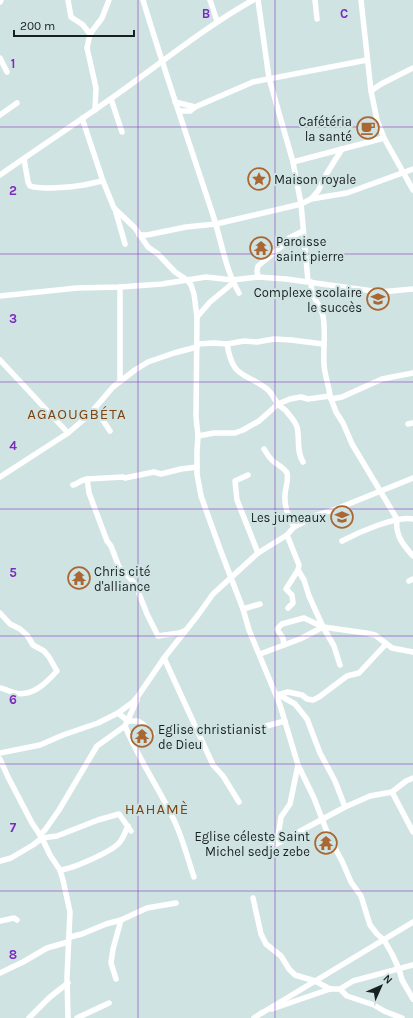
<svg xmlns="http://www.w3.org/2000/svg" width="413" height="1018" font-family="Karla,sans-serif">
<rect width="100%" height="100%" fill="#d0e3e3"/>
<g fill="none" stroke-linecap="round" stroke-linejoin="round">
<g stroke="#fff" stroke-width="5.5">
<path d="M68 0 71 17 83 25 90 34"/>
<path d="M143 0C164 70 188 139 211 209 221 237 224 267 239 293"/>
<path d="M210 0 217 21"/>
<path d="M258 0 269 78 293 162 301 204 308 281"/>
<path d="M315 0 317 19"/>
<path d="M361 0 371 91 377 120 384 138 413 190"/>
<path d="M0 2 1 0"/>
<path d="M0 58 7 72"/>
<path d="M371 91 381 84 413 68"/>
<path d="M111 99 122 132"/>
<path d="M175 102 195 107 253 82 367 60"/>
<path d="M95 110 96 88 87 48 90 34 102 18 109 0"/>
<path d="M179 111H190L195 107"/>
<path d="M0 115 17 103"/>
<path d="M82 118 103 181 114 208 135 228 148 247 158 254 175 272 187 280 191 285 194 294 197 317 196 417 198 436 197 451V474L201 496 220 549 243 609 249 630 280 705 298 765 314 798 329 837 342 861 351 882 361 896 370 925 377 934 384 940 392 954 399 969 402 980 413 999"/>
<path d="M24 159 28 182 30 186C41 190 72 187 84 185 90 184 96 182 103 181"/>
<path d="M293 162 384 138"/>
<path d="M0 175C41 146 83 119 123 90 166 59 207 26 253 0"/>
<path d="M311 199 318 191 327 173 342 149"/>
<path d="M115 209 125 244"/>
<path d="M139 235H147L186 227 216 224 301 204 311 199 347 193 413 169"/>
<path d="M258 277 257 271 258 266 282 246 289 238 303 231"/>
<path d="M0 296 77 288 120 287 162 284 206 277 232 280 258 277 286 279 380 292 413 289"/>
<path d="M197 317 210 302 233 283"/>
<path d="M197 344 214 343 227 344 244 341 257 342 274 339 291 340 323 344"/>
<path d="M227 344C233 379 243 371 267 389 272 393 274 399 278 404 280 407 284 408 287 412 290 416 295 421 297 427 300 439 296 451 303 462"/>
<path d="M0 360 68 433"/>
<path d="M120 381V287"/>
<path d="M330 396 336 412 343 423 352 444 397 519C395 535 403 545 413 556"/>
<path d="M331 399 342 397 382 379 413 373"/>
<path d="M95 408 110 431"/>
<path d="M408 424 413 423"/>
<path d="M198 436 214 433H235L243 430 259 421 278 404 290 399 301 397 308 399 330 396C329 385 324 374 324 363 323 347 326 332 323 316 320 302 311 300 311 282"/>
<path d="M264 449C266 452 268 456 271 459 275 464 284 467 287 473 289 479 285 489 285 495 284 507 289 517 294 527"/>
<path d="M248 475 235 481 237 500 258 553"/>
<path d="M0 477 68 433 88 416 113 387 135 370 148 362 174 353 197 347"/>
<path d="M87 479 89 493 107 541 111 546 119 567 130 578 136 586 147 614 158 636 179 633 184 631"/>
<path d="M73 485C78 484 80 480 87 479L123 477 125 478 154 472 161 474 181 469 197 467"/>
<path d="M287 535 299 565 298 570 304 580 309 596 323 627 366 633 375 635 392 648 413 652"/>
<path d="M342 541C357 533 397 515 413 519"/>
<path d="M409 581 413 579"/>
<path d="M288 608 293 603 292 595 286 589 298 570"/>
<path d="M243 609 260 604"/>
<path d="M0 613 10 624 20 629 27 635 33 645 44 651 49 657 57 671C47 682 33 697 15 693 10 692 6 689 0 688"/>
<path d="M284 645 283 638 277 629 282 624 304 618 323 627"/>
<path d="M260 654 300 639 323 627 334 646 340 665"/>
<path d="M164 658 213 765 223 776 239 802"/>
<path d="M277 695 288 692 302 695 307 699 313 700 319 697 347 676 359 673 386 644"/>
<path d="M137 700 125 726C138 758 157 785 172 816 182 835 187 857 194 877"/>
<path d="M118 713 128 721H138L143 724 152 734"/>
<path d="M259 728 285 721"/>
<path d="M0 753 40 745 63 735 98 723 118 713 133 702 138 696 164 658 198 615 213 594 258 553 287 535 294 527 317 515 336 509 413 478"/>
<path d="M0 759 8 777 32 823 42 838 50 855 60 870 63 880 70 912 67 977 68 1018"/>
<path d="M392 792 413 832"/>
<path d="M345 807 370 796 392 792 406 781 413 778"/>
<path d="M40 835 45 830 59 810 97 746 125 726"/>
<path d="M267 849 345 807 335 781 320 753 307 719 295 704 279 695"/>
<path d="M259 853 267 849 278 836 281 817 290 804 298 765"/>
<path d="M0 861 11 858 33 845 42 838 57 836 98 820 119 814 131 831"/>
<path d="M60 870C72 869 111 852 119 843 123 839 125 832 128 826"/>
<path d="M253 898 261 934 266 944 281 956 289 969 295 975 315 981 330 989"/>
<path d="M121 920 147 908 176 903"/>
<path d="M0 921 14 918 17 920"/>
<path d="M70 937 82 934 106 924 121 920 113 949 111 963 116 979"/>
<path d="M0 973 23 962 47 948 68 942"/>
<path d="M340 989 347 996 374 1005 384 1011 402 1018"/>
<path d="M272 1009 330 989H340L353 981 413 965"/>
<path d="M262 1013 413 922"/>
<path d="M29 1018 50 997 68 983"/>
<path d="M77 1018 109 1003"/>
<path d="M254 1018 263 1012"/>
</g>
</g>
<path fill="none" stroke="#7b2cbf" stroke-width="1" stroke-opacity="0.55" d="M138 0V1018M275 0V1018M0 127H413M0 254H413M0 382H413M0 509H413M0 636H413M0 764H413M0 891H413"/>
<defs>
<g id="cafe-ring" transform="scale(1.15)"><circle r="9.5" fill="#d0e3e3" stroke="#a96833" stroke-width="1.5"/><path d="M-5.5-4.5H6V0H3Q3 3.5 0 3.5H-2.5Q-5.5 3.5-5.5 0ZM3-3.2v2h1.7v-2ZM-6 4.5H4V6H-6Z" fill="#a96833"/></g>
<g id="sight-ring" transform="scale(1.15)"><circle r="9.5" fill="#d0e3e3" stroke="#a96833" stroke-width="1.5"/><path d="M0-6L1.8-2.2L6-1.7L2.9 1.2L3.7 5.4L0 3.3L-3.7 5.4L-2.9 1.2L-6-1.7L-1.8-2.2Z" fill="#a96833"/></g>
<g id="temple-ring" transform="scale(1.15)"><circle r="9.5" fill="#d0e3e3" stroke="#a96833" stroke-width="1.5"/><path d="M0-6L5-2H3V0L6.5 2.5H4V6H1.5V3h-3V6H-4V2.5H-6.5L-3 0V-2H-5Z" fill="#a96833"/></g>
<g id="school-ring" transform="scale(1.15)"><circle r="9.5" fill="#d0e3e3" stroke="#a96833" stroke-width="1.5"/><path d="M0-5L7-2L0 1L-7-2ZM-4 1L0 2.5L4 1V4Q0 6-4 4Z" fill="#a96833"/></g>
</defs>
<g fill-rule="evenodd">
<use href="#cafe-ring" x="368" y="128"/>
<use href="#sight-ring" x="259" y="179"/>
<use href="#temple-ring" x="261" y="248"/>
<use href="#school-ring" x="378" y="299"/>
<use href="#school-ring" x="342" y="517"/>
<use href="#temple-ring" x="79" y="578"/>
<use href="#temple-ring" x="142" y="736"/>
<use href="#temple-ring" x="326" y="843"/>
</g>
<g text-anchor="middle" stroke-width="4" stroke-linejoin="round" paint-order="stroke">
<g font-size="13" fill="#192020" stroke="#d0e3e3" text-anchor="end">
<text x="352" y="126">Cafétéria<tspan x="352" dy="15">la santé</tspan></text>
<text x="274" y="184" text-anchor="start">Maison royale</text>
<text x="276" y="246" text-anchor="start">Paroisse<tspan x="276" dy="15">saint pierre</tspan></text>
<text x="362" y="297">Complexe scolaire<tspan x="362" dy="15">le succès</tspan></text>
<text x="326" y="522">Les jumeaux</text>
<text x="94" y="576" text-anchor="start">Chris cité<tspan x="94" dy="15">d'alliance</tspan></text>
<text x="158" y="734" text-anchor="start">Eglise christianist<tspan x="158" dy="15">de Dieu</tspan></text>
<text x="310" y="841">Eglise céleste Saint<tspan x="310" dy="15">Michel sedje zebe</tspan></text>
</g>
<g font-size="15" letter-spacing="1" fill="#7e4511" stroke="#d0e3e3">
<text x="77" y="419">AGAOUGBÉTA</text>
<text x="157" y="814">HAHAMÈ</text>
</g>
</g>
<g font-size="13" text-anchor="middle" font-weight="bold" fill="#7b2cbf" stroke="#d0e3e3" stroke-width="4" stroke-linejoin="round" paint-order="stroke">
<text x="206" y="18">B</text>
<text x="344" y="18">C</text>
<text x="13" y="68">1</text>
<text x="13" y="195">2</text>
<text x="13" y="323">3</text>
<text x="13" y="450">4</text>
<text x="13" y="577">5</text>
<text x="13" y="704">6</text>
<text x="13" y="832">7</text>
<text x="13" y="959">8</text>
</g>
<g transform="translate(381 986) rotate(45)" stroke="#d0e3e3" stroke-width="3" paint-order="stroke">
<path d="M0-3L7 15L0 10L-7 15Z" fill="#192020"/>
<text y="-6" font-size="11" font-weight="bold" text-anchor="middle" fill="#192020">N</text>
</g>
<path d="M14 30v6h120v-6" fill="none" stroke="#192020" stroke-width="2"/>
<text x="20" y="30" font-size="12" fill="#192020" stroke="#d0e3e3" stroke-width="3" paint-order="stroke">200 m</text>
</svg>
